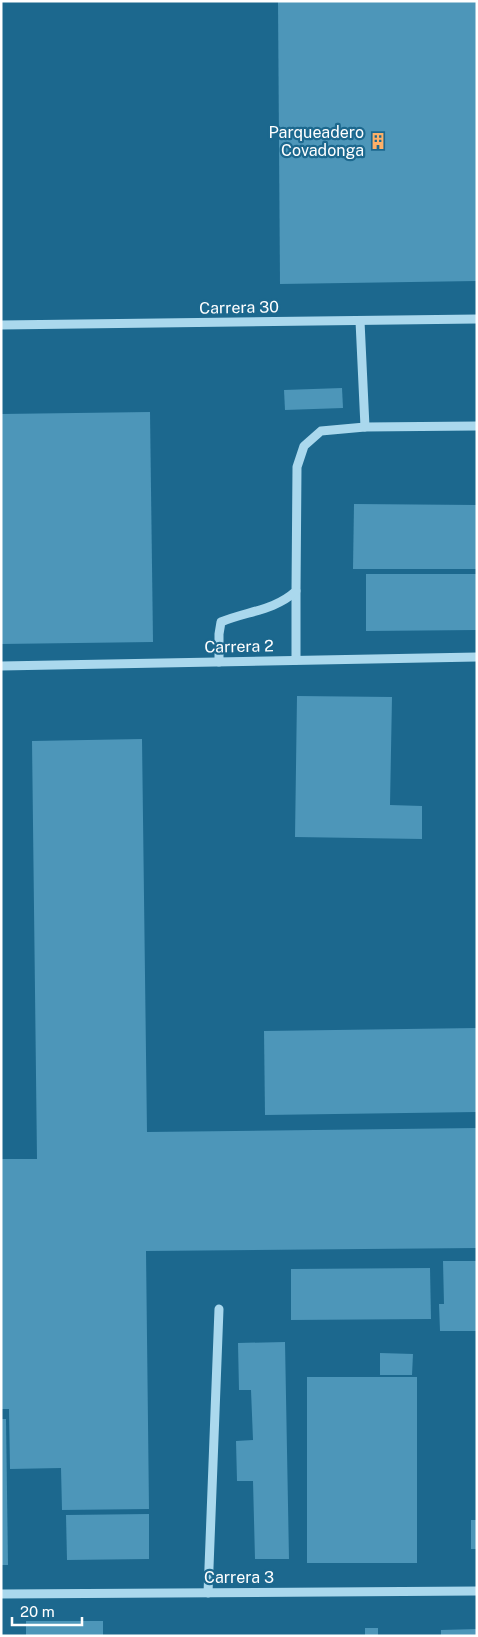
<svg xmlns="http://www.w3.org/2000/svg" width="478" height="1637" font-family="'Public Sans',sans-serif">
<rect width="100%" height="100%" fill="#1c688e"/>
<g fill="#4d96b9">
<path d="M278 1H477V281L280 284Z"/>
<path d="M342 388 343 408 285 410 284 390Z"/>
<path d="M150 412 153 642 1 644V414Z"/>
<path d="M354 504 477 505V569H353Z"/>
<path d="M366 574H477V630L366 631Z"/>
<path d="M297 696 392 697 390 805 422 806V839L295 837Z"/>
<path d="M142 739 147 1132 477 1128V1248L146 1251 149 1509 62 1510 61 1468 10 1469 9 1409H1V1159H37L32 741Z"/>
<path d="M477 1028V1112L265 1115 264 1031Z"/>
<path d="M443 1261H477V1331H440L439 1304H444Z"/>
<path d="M430 1268 431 1319 291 1320V1269Z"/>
<path d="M285 1342 289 1559H255L253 1481H237L236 1441 253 1440 251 1390H239L238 1343Z"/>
<path d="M380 1353 413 1354 412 1375H380Z"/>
<rect x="307" y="1377" width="110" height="186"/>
<path d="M1 1419H6L8 1565H1Z"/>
<path d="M149 1514V1559L67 1560 66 1515Z"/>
<rect x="471" y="1520" width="6" height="29"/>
<rect x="26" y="1621" width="77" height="15"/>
<rect x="365" y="1628" width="13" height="8"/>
<path d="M477 1629V1636H441V1630Z"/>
</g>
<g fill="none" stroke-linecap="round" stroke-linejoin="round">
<g stroke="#aad8ed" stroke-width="9">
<path d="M360 321 365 427"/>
<path d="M1 325 477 319"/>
<path d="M296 591V660"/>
<path d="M219 662V634L221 622C247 611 274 611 296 591L297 467 304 446 321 431 365 427 477 426"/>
<path d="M1 666 477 657"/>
<path d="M208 1593 219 1309"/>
<path d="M1 1594 477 1591"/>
</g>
</g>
<defs>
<g id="building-bare" transform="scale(1.35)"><path d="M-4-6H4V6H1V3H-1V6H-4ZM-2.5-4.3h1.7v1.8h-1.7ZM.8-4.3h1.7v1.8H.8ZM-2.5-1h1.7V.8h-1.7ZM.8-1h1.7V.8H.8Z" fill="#feb067" stroke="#1c688e" stroke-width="2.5" paint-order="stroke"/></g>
</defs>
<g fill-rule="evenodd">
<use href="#building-bare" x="378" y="141"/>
</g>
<g text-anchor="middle" stroke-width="4.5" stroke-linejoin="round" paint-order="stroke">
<g font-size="16" fill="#fff" stroke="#1c688e" text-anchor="end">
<text x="364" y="138">Parqueadero<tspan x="364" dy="18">Covadonga</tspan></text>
</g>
<g font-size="16" fill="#fff" stroke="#1c688e">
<text transform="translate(239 307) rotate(-1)" y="6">Carrera 30</text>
<text transform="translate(239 646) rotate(-1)" y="6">Carrera 2</text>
<text x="239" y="1583">Carrera 3</text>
</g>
</g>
<rect width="478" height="1637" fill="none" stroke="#ffffff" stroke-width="5"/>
<path d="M12 1617v8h70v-8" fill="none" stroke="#ffffff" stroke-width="2.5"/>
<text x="20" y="1617" font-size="15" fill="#ffffff" stroke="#1c688e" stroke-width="4" paint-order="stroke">20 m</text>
</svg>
